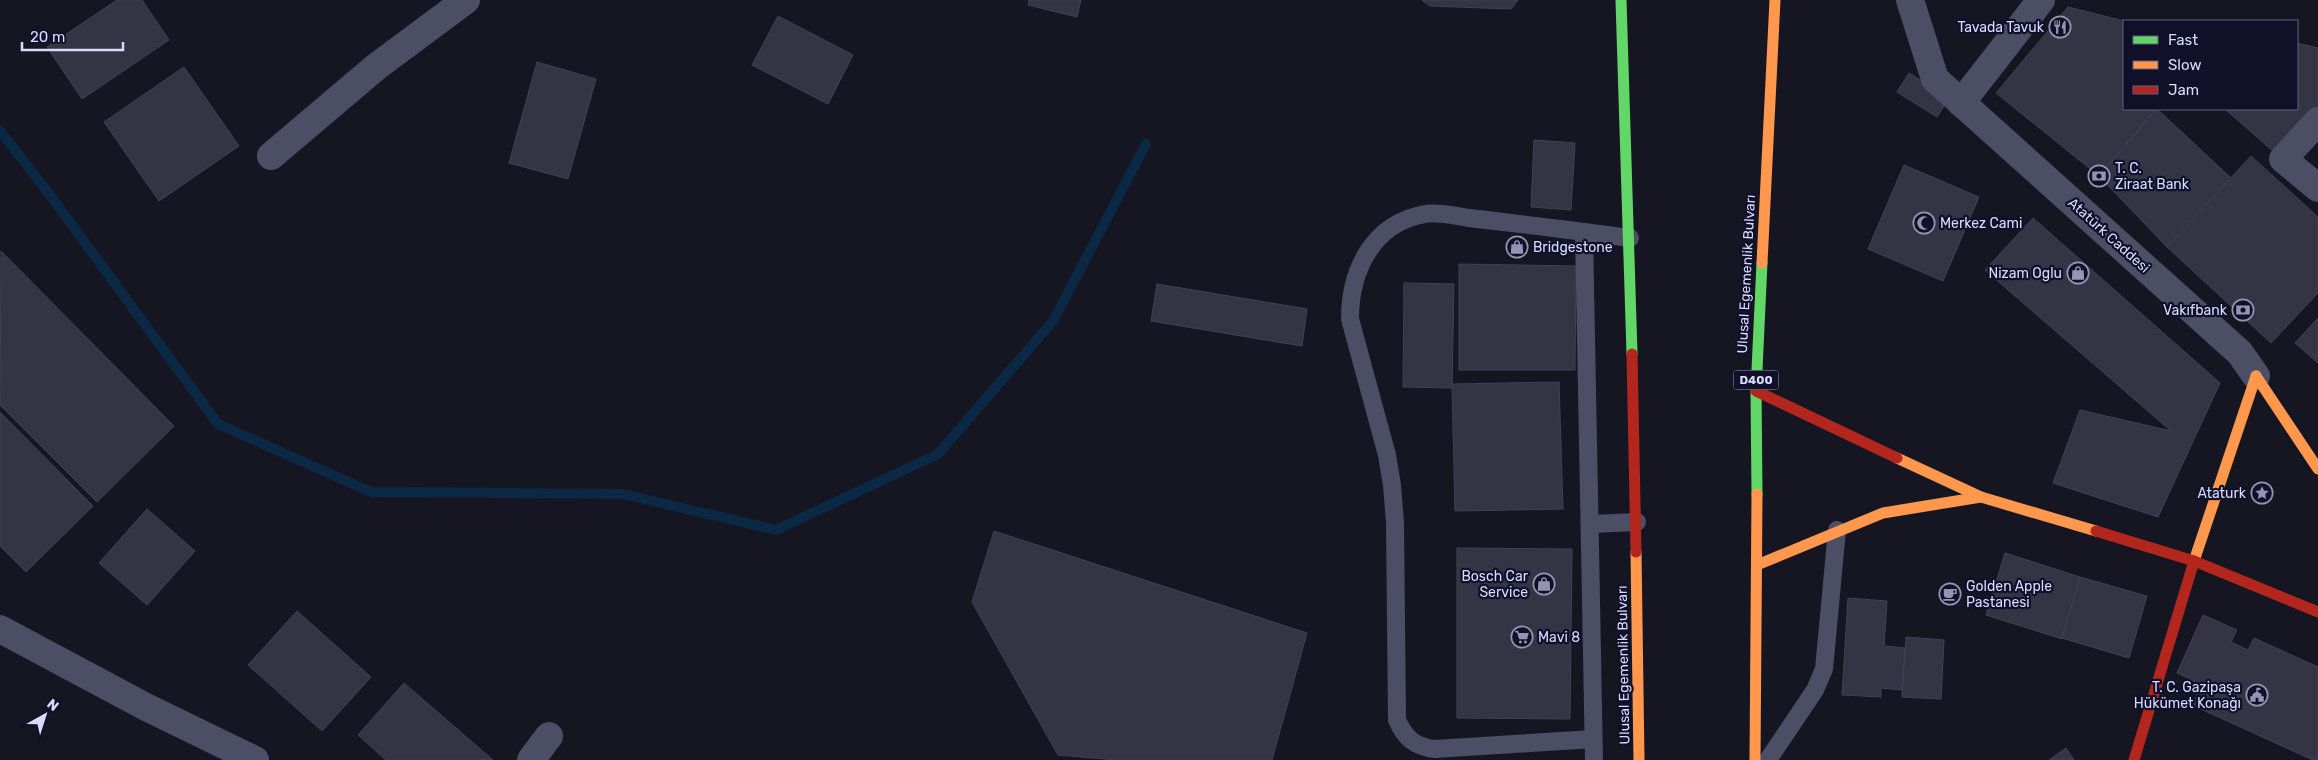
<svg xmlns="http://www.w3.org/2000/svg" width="2318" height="760" font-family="Rubik,sans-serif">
<rect width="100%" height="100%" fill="#161623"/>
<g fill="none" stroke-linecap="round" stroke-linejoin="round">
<path stroke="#0b2945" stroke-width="10" d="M0 131 47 191 218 424 371 492 623 494 776 530 938 454 1053 321 1146 144"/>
</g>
<g fill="#343445" stroke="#414157">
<path d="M117 0H142L169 40 82 99 47 47Z"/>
<path d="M1029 0H1081L1077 17 1028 5Z"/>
<path d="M1422 0H1518L1511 9 1430 6Z"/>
<path d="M2068 7 2124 21V109H2156L2099 176 1996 93Z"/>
<path d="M778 16 853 55 828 104 752 65Z"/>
<path d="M2297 43 2318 48V105L2274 152 2225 109H2297Z"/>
<path d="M537 62 596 79 568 179 509 163Z"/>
<path d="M184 67 239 146 159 201 104 122Z"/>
<path d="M1909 73 1949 98 1937 117 1897 92Z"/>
<path d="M2157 109 2231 178 2167 247 2099 176Z"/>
<path d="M1534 140 1575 143 1571 210 1531 207Z"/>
<path d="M2251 156 2318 217V293L2271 343 2167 247Z"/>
<path d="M1904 165 1979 197 1943 281 1868 249Z"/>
<path d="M2033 218 2220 383 2158 517 2053 483 2080 410 2171 431 1985 270Z"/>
<path d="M1 251 174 426 97 502 0 405Z"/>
<path d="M1459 264 1576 266 1575 370H1459Z"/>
<path d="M1404 283 1454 284 1452 388 1403 387Z"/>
<path d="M1157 284 1307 309 1302 346 1151 321Z"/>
<path d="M2318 318V363L2295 343Z"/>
<path d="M1559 382 1563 509 1455 511 1452 384Z"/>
<path d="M0 412 93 506 26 572 0 546Z"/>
<path d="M147 509 195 551 147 605 99 563Z"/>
<path d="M994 531 1307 633 1272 760H1117L1058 755 972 602Z"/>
<path d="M1457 548 1572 549 1570 719 1457 718Z"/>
<path d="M2005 553 2080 577 2062 639 1986 615Z"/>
<path d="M2080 577 2147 596 2129 658 2062 638Z"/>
<path d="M1848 598 1887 601 1884 646 1905 648 1902 690 1881 688V697L1842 695Z"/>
<path d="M297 611 371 677 322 731 248 665Z"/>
<path d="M2203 615 2237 630 2231 642 2248 650 2254 638 2318 667V760H2313L2192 705 2202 685 2177 673Z"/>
<path d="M1906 637 1944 640 1941 699 1902 697Z"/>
<path d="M404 683 493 760H386L358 735Z"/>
<path d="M2066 748 2074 760H2049Z"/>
</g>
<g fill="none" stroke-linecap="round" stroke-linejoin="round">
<g stroke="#4b4e64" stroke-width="18">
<path d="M1584 232 1594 760"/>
<path d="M1590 524 1637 522"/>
<path d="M1593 739 1435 749C1415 747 1405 738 1397 720L1395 522 1392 485 1387 455 1350 319C1350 270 1373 223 1425 214 1439 211 1464 218 1478 219 1529 225 1579 231 1630 238"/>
<path d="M1768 760 1815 690 1824 669 1837 530"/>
</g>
<g stroke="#4b4e64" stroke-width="28">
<path d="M1910 0 1935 79 2240 353 2256 376"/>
<path d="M1961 103 2041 0"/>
<path d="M2318 121 2283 159 2318 188"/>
<path d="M271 156 376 67 466 0"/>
<path d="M0 629 146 707 255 760"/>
<path d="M531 760 549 736"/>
</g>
<g stroke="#63d668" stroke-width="11">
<path d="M1621 0 1632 354"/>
<path d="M1757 494 1756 391 1762 263"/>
</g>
<g stroke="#ff974d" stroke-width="11">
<path d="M1762 263 1775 0"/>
<path d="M2256 376 2318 469"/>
<path d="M1897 458 1981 497 2096 531"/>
<path d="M1636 552 1639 760"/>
<path d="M2194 561 2256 376"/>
<path d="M1757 565 1883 513 1981 497"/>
<path d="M1755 760 1757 494"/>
</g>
<g stroke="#b3261e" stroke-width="11">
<path d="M1632 354 1636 552"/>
<path d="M1756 391 1897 458"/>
<path d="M2096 531 2194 561 2318 612"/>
<path d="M2134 760 2194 561"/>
</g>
</g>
<defs>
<g id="restaurant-ring" transform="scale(1.125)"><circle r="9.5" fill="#101029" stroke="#9495b2" stroke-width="1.5"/><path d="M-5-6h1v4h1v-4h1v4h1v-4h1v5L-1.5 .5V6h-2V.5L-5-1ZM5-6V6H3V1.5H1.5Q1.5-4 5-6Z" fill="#9495b2"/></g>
<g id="bank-ring" transform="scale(1.125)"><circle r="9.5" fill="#101029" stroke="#9495b2" stroke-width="1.5"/><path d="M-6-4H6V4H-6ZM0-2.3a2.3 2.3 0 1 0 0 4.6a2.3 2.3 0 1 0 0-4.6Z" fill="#9495b2"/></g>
<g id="mosque-ring" transform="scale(1.125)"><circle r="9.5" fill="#101029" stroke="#9495b2" stroke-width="1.5"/><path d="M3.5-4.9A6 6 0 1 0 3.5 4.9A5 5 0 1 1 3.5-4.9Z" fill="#9495b2"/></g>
<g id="shop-ring" transform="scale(1.125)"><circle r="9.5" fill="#101029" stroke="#9495b2" stroke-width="1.5"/><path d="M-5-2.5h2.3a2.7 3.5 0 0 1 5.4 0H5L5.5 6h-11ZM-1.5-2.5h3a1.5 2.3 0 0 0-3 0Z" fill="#9495b2"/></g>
<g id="sight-ring" transform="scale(1.125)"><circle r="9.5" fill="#101029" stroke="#9495b2" stroke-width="1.5"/><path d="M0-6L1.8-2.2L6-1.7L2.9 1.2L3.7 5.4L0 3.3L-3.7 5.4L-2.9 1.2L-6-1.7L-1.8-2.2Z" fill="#9495b2"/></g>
<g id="cafe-ring" transform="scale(1.125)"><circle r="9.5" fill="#101029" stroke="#9495b2" stroke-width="1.5"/><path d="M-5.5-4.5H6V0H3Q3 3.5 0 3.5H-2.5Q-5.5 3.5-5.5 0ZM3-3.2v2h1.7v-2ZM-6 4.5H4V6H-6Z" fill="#9495b2"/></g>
<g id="supermarket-ring" transform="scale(1.125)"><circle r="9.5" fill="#101029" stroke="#9495b2" stroke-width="1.5"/><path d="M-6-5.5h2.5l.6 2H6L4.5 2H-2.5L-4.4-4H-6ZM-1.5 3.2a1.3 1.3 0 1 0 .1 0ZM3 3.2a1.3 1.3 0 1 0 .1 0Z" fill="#9495b2"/></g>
<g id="civic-ring" transform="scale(1.125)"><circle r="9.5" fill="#101029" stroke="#9495b2" stroke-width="1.5"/><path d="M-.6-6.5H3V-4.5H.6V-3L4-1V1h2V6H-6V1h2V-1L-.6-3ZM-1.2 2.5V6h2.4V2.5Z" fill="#9495b2"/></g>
</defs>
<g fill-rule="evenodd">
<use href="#restaurant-ring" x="2060" y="27"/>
<use href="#bank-ring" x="2099" y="176"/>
<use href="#mosque-ring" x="1924" y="223"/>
<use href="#shop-ring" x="1517" y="247"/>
<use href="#shop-ring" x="2078" y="273"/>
<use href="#bank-ring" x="2243" y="310"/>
<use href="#sight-ring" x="2262" y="493"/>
<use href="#shop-ring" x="1544" y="584"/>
<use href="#cafe-ring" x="1950" y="594"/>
<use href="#supermarket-ring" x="1522" y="637"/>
<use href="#civic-ring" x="2257" y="695"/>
</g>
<g text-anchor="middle" stroke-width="4.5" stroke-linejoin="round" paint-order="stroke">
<rect fill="#101029" stroke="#9c9dbf" stroke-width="1" x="1733.5" y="370.5" width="45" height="19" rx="4"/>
<g font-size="12" font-weight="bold" fill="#d8daff">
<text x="1756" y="384">D400</text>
</g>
<g font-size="14" fill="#d8daff" stroke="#101029" text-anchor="end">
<text x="2044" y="32">Tavada Tavuk</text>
<text x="2115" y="173" text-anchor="start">T. C.<tspan x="2115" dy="16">Ziraat Bank</tspan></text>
<text x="1940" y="228" text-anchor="start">Merkez Cami</text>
<text x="1533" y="252" text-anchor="start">Bridgestone</text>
<text x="2062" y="278">Nizam Oglu</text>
<text x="2227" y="315">Vakıfbank</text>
<text x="2246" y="498">Ataturk</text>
<text x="1528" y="581">Bosch Car<tspan x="1528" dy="16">Service</tspan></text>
<text x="1966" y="591" text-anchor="start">Golden Apple<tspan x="1966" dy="16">Pastanesi</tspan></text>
<text x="1538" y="642" text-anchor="start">Mavi 8</text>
<text x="2241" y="692">T. C. Gazipaşa<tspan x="2241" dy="16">Hükümet Konağı</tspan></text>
</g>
<g font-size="14" fill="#d8daff" stroke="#101029">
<text transform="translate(2109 235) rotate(42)" y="5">Atatürk Caddesi</text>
<text transform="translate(1746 274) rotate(-87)" y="5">Ulusal Egemenlik Bulvarı</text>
<text transform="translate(1623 665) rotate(-91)" y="5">Ulusal Egemenlik Bulvarı</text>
</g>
</g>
<rect x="2123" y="20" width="175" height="90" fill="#101029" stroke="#60617f"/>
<rect x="2133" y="36" width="25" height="8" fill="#63d668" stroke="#60617f"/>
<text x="2168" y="45" font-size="15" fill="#d8daff">Fast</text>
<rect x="2133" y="61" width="25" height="8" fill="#ff974d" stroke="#60617f"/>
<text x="2168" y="70" font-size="15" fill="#d8daff">Slow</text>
<rect x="2133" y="86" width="25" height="8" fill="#b3261e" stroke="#60617f"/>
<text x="2168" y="95" font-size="15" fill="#d8daff">Jam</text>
<g transform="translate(45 715) rotate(39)" stroke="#101029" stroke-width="4" paint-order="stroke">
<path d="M0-4L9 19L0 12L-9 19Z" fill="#d8daff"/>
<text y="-8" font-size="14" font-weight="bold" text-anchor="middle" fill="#d8daff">N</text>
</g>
<path d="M22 42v8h101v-8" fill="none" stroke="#d8daff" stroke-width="2.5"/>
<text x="30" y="42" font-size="15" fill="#d8daff" stroke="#101029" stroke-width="4" paint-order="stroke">20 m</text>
</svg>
